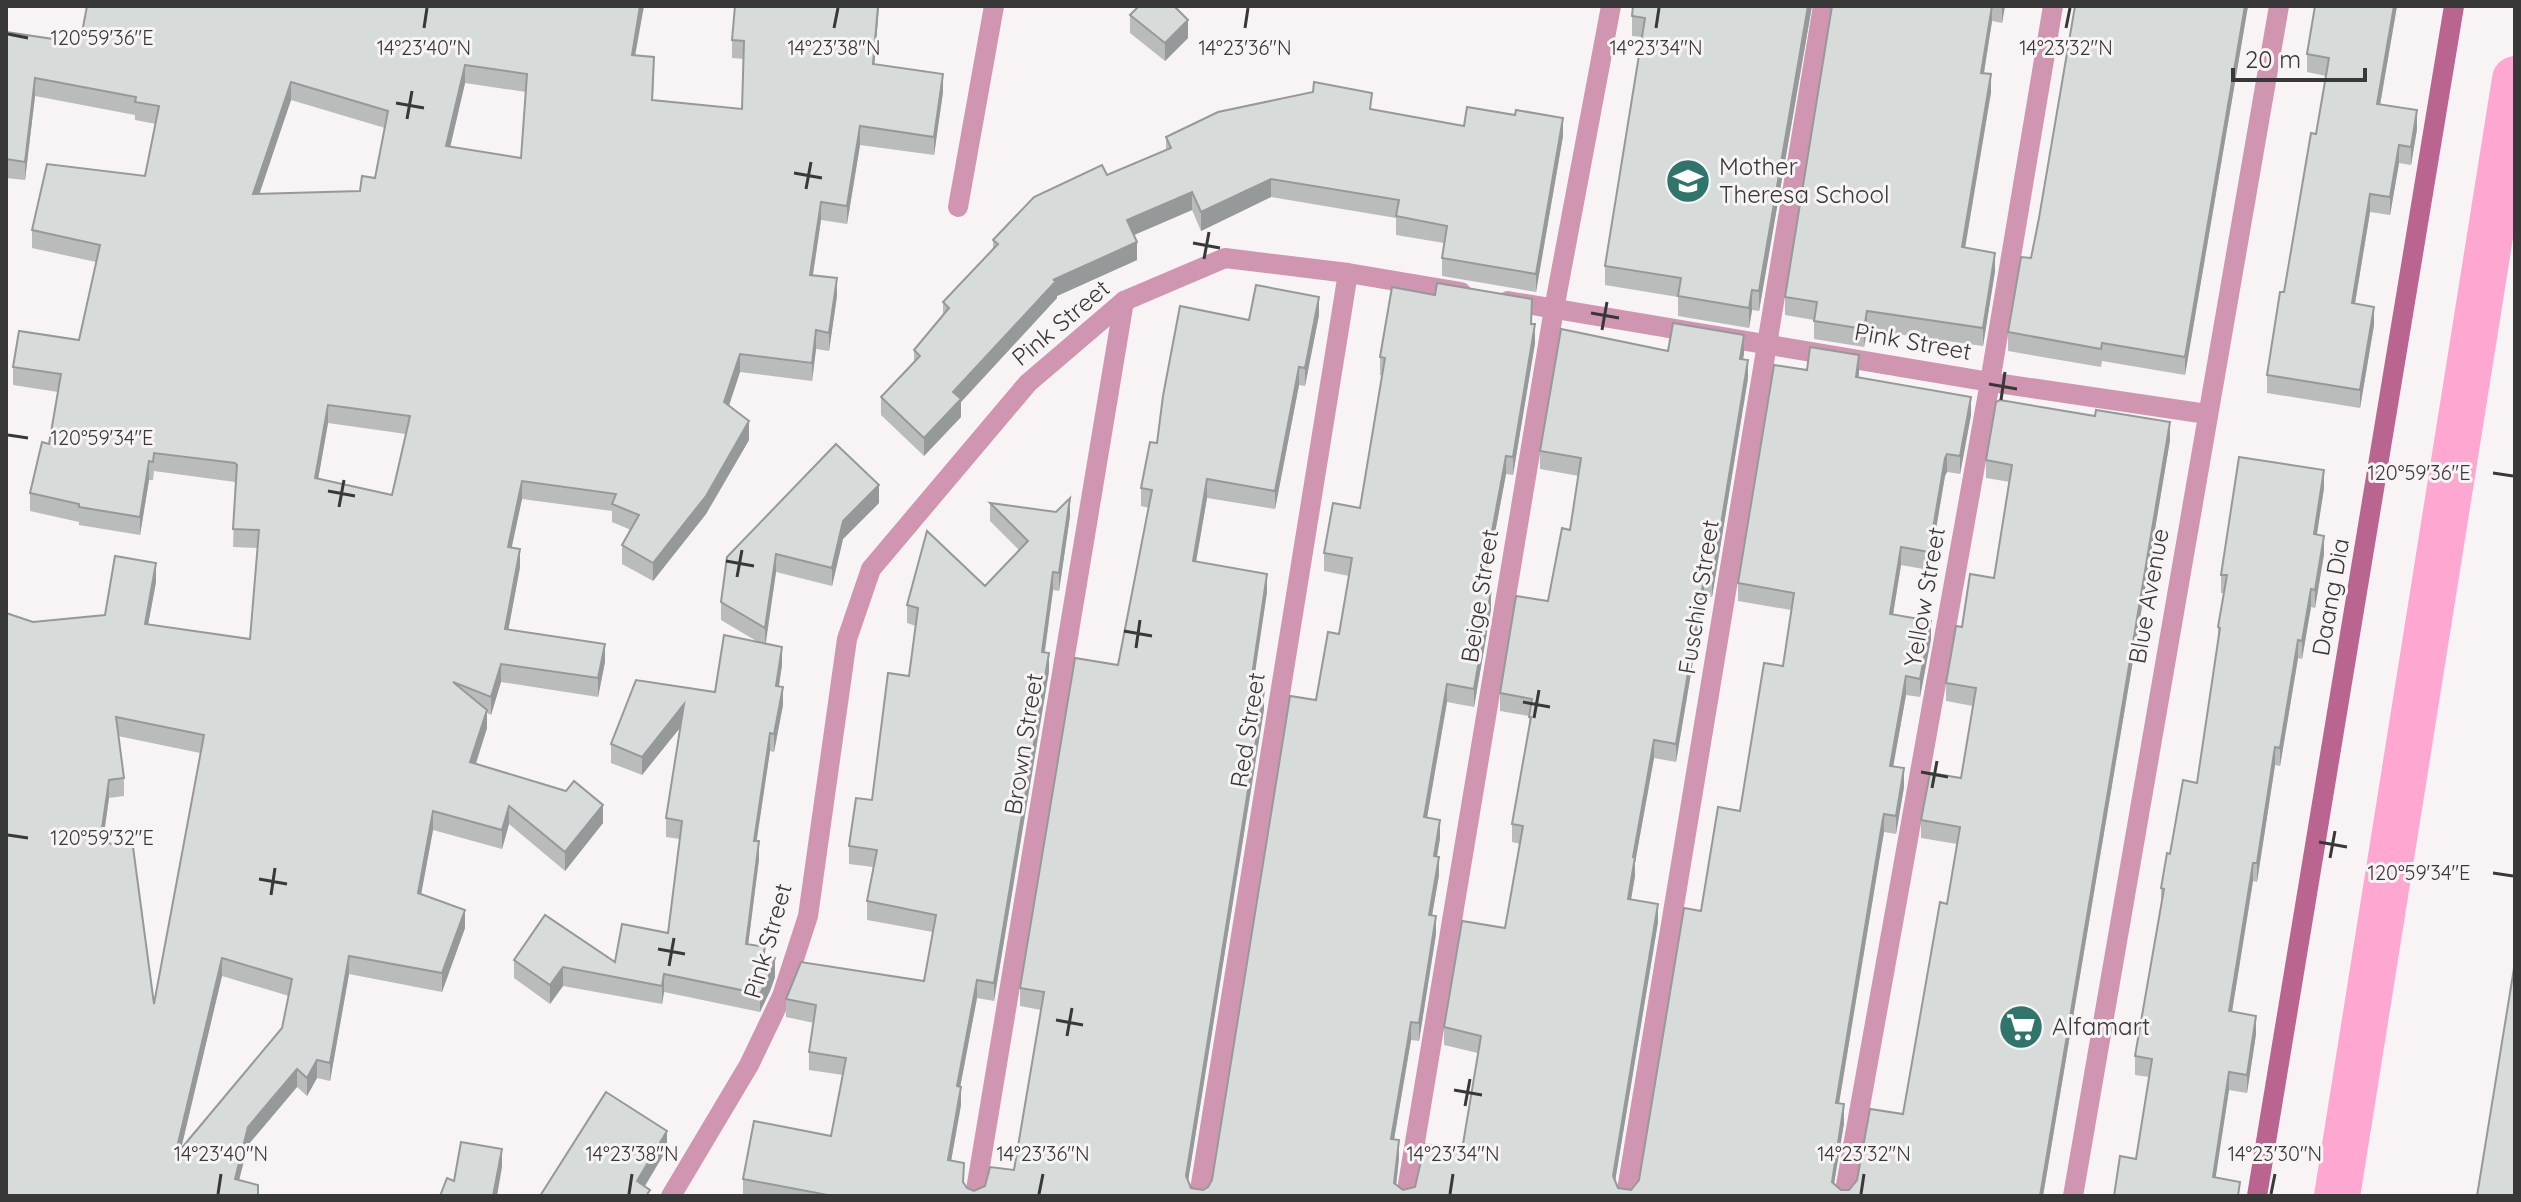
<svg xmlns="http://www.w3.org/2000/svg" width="2521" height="1202" font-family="Quicksand,sans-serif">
<rect width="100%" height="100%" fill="#f8f4f6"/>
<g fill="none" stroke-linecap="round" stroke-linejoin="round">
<path stroke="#fea7d1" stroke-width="46" d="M2337 1196 2515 79"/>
<g stroke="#d096b1" stroke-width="20">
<path d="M958 207 994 6"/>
<path d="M1508 301 1990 382 2207 414"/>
<path d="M671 1196 749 1065 782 996 808 916 847 639 871 569 1028 383 1124 301 1225 258 1348 273 1461 292"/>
<path d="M975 1196 1124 301"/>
<path d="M1199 1196 1348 273"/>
<path d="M1406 1196 1554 309 1611 6"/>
<path d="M1626 1196 1823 6"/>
<path d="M1844 1196 1990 382 2053 6"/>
<path d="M2073 1196 2279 6"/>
</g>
<path stroke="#b96590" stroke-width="20" d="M2257 1196 2454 6"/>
</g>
<g fill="#b9bcbb" fill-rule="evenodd">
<path d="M735 6H879L874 64 943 92 934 155 860 145 847 224 821 220 813 275 837 296 829 351 816 349 812 381 740 372 729 406 749 440 706 514 653 581 622 564V545L631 530 612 522V511L522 499 511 548 520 567 508 630 605 662 598 697 501 682 491 715 487 713V728L476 764 603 823 565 871 509 824 502 849 433 830 421 894 465 928 442 992 349 974 330 1081 317 1078 307 1096 297 1087 248 1145 239 1180 6 1196 33 622 105 615 156 582 148 624 250 639 258 548 233 547 235 482 154 471 153 480H149L140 535 79 525V522L30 511V493L49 444 58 392 13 385V367L79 340 96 262 32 248V230L145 176 156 124 135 120V115L35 96 25 180 6 178V32L80 43 635 56 654 75 653 100 742 109 744 59 732 58V40ZM465 83 526 92 521 158 450 147ZM291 100 385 128 375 178 360 191 259 194ZM328 423 406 434 392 495 318 479ZM118 736 200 753 154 1004 103 842 109 798 124 796V778ZM222 976 289 996 282 1028 181 1149Z"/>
<path d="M1633 6H1812L1759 311 1752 310 1749 328 1678 316V297L1605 285V266L1642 37 1632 36V16Z"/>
<path d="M1832 6H2005L2002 23 1992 21 1984 73 1991 92 1965 248 1995 271 1983 346 1867 330 1864 347 1814 339V320L1785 315V297Z"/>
<path d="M2075 6H2248L2185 375 2102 361 2101 367 2008 351V332L2031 258 2039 218Z"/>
<path d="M2397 6 2380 105 2417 129 2411 165 2399 163 2390 215 2370 212 2355 304 2374 325 2360 408 2267 393V375L2316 134 2326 76 2307 72V54Z"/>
<path d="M1130 15 1188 38 1165 61 1130 33Z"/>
<path d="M1372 109 1464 126 1563 136 1536 292 1442 276V258L1444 243 1396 235V218L1271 197 1201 231 1192 210 1134 235 1137 260 1057 296V298L961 402V417L924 456 881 415V397L914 363V350L943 316V302L993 249V240L1107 175 1166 150V137Z"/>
<path d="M1319 315 1305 386 1299 385 1275 509 1207 498 1196 562 1267 592 1252 689 1264 709 1188 1181 1191 1188 1203 1190 1208 1187 1212 1180 1316 700 1339 634 1349 576 1324 571V553L1360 508 1382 376 1380 375V357L1532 324 1535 343 1513 475 1506 474 1484 590 1491 609 1474 707 1447 702 1427 818 1440 838 1437 856 1439 875 1432 915 1436 934 1419 1041 1411 1040 1394 1139 1399 1158 1396 1185 1403 1190 1415 1187 1462 1150 1478 1053 1444 1045V1027L1505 928 1520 844 1512 842V824L1529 730V716L1500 711V693L1548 601 1570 530 1579 476 1540 469V451L1668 351 1744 353 1743 359 1748 378 1712 597 1704 596 1676 762 1654 758 1635 863V876L1631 899 1658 922 1615 1181 1618 1188 1631 1190 1639 1180 1701 911 1740 811 1783 666 1791 610 1738 601V583L1807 370 1859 373V377L1971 415 1960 474 1947 472 1945 476 1929 570 1901 565 1893 615 1931 639 1920 697 1906 695 1893 767 1904 787 1896 834 1884 832 1882 842 1839 1104 1844 1123 1834 1184 1841 1190H1849L1903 1114 1947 904 1957 844 1921 838V820L1961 778 1973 706 1946 701V683L1962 627 1994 578 2010 482 1986 478V460L2170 440 2043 1196H743V1179L831 1136 843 1075 809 1070V1052L814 1023 786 1017V999L924 981 933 932 867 920V901L873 867 849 864V846L872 800 909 676 916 626 907 623V605L985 586 1019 550 990 521V503L1070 516 1059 591 1053 590 1045 652 1049 671 994 1001 977 998 960 1086 961 1105 951 1161 967 1188 974 1191 1014 1170 1041 1010 1020 1006V988L1118 665 1149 508 1141 506V488L1157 443 1249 320Z"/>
<path d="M2324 488 2317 535 2324 554 2315 608 2311 607 2302 659 2298 658 2280 766 2275 765 2257 882 2253 881 2232 1012 2256 1034 2247 1093 2229 1090 2215 1178 2238 1196 2136 1159 2149 1077 2135 1075V1056L2161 905V888L2170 854 2197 783 2218 642V627L2224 593H2221V575Z"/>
<path d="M879 503 843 539 832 586 776 572 766 643 782 665 779 686 783 705 774 752 770 751 756 841 759 859 748 944 765 957 775 977 770 991 760 1012 664 992 662 1004 563 986 550 1004 514 978V960L615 962 668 933 680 839 666 837V818L680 727 642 775 611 763V744L715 692 758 642 721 620V602L727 557Z"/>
</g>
<g fill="#969999">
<path d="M640 6H644L632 73V55Z"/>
<path d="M878 6H879L873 82V64Z"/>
<path d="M1808 6H1812L1759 311V291Z"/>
<path d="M1992 6V21L1981 91V73Z"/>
<path d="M2002 6H2005L2002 23Z"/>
<path d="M2245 6H2248L2185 375V357Z"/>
<path d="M2394 6H2397L2377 122V104Z"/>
<path d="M1188 20V38L1165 61V43Z"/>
<path d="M465 65V83L446 165V146Z"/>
<path d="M943 74V92L934 155V137Z"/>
<path d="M1991 74V92L1962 266V247Z"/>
<path d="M35 78V96L25 180V162Z"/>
<path d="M291 82V100L253 213V194Z"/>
<path d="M2417 110V129L2411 165V147Z"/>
<path d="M1563 118V136L1536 292V274Z"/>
<path d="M860 126V145L847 224V206Z"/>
<path d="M2399 145V163L2390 215V197Z"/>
<path d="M1271 179V197L1201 231V212Z"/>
<path d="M1192 192V210L1127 238V220Z"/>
<path d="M2370 194V212L2352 321V303Z"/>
<path d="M821 202V220L810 293V275Z"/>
<path d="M1137 242V260L1057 296V298L961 402V417L924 456V438L953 392 1053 280Z"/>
<path d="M1995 253V271L1983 346V328Z"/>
<path d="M837 278V296L829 351V333Z"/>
<path d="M1752 290V310L1749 328V308Z"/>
<path d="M1319 297V315L1305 386V368Z"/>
<path d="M2374 307V325L2360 408V390Z"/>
<path d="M1867 311V330L1864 347V329Z"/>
<path d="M1535 324V343L1513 475V457Z"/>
<path d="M816 330V349L812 381V363Z"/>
<path d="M1744 335V353L1740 377V359Z"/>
<path d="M740 354V372L724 420V402Z"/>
<path d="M1859 355V373L1856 395V377Z"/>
<path d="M1748 360V378L1712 597V579Z"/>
<path d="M1299 367V385L1275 509V491Z"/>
<path d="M1971 397V415L1960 474V456Z"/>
<path d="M328 405V423L315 497V478Z"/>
<path d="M749 421V440L706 514 653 581V563Z"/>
<path d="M2170 422V440L2043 1196H2040Z"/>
<path d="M1947 454V472L1945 476 1929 570V552L1945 458Z"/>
<path d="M1506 456V474L1481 608V590Z"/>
<path d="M149 461V480L140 535V517Z"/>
<path d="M2324 470V488L2314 552V534Z"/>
<path d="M1207 479V498L1193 579V561Z"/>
<path d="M522 481V499L508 565V547Z"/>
<path d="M879 485V503L843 539 832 586V568L843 521Z"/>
<path d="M1070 498V516L1059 591V573Z"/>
<path d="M2324 536V554L2315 608V590Z"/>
<path d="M1901 547V565L1890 632V614Z"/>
<path d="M520 549V567L505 648V629Z"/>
<path d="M776 554V572L765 646V628Z"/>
<path d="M156 563V582L145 642V624Z"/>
<path d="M1053 572V590L1042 670V652Z"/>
<path d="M1267 574V592L1250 707V689Z"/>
<path d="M1704 578V596L1676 762V744Z"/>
<path d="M2311 589V607L2302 659V641Z"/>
<path d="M1491 591V609L1474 707V689Z"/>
<path d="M1931 621V639L1920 697V679Z"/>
<path d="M2298 640V658L2280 766V748Z"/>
<path d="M605 644V662L598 697V678Z"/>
<path d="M782 647V665L776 704V686Z"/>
<path d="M1049 653V671L994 1001V983Z"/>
<path d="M501 664V682L491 715V697Z"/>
<path d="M1906 676V695L1890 784V766Z"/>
<path d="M1447 684V702L1424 835V817Z"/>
<path d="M783 687V705L774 752V734Z"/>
<path d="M1264 691V709L1186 1194V1176Z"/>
<path d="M684 704V723L642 775V757Z"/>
<path d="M487 710V728L470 781V762Z"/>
<path d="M770 733V751L754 859V841Z"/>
<path d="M1654 740V758L1635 863V876L1628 917V899L1633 857Z"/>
<path d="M2275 747V765L2257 882V863Z"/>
<path d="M1904 768V787L1896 834V816Z"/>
<path d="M109 780V798L100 860V842Z"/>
<path d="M603 805V823L565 871V852Z"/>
<path d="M509 806V824L502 849V830Z"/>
<path d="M433 811V830L418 911V893Z"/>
<path d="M1884 814V832L1836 1121V1103Z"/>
<path d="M1440 820V838L1434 874V856Z"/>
<path d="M759 841V859L746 962V944Z"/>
<path d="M1439 857V875L1429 933V915Z"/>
<path d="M2253 863V881L2229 1030V1011Z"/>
<path d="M1658 904V922L1613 1194V1176Z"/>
<path d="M465 910V928L442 992V973Z"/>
<path d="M1436 916V934L1419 1041V1023Z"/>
<path d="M349 956V974L330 1081V1063Z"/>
<path d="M222 958V976L175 1174V1156Z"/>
<path d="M775 958V977L770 991 760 1012V994Z"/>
<path d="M563 967V986L550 1004V985Z"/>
<path d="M664 974V992L662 1004V986Z"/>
<path d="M977 980V998L957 1104V1086Z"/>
<path d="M2256 1016V1034L2247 1093V1075Z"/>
<path d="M1411 1022V1040L1391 1157V1139Z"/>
<path d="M317 1060V1078L307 1096V1078Z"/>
<path d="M297 1069V1087L248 1145 235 1196V1179L248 1127Z"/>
<path d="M2229 1072V1090L2213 1195V1177Z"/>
<path d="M961 1087V1105L948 1178V1160Z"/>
<path d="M1844 1104V1123L1832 1196V1182Z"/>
<path d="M667 1131V1149L639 1196 637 1181Z"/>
<path d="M1399 1140V1158L1395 1196 1394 1183Z"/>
<path d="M502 1149V1167L497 1196H493Z"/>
</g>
<g fill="#d7dbda" stroke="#969999" stroke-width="2" fill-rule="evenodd">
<path d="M87 6H640L632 55 654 57 652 100 742 109 744 41 732 40 735 6H878L873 64 943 74 934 137 860 126 847 206 821 202 810 275 837 278 829 333 816 330 812 363 740 354 724 402 749 421 706 496 653 563 622 545 639 515 612 504 616 494 522 481 508 547 520 549 505 629 605 644 598 678 501 664 491 697 453 682 487 710 470 762 566 791 574 781 603 805 565 852 509 806 502 830 433 811 418 893 465 910 442 973 349 956 330 1063 317 1060 307 1078 297 1069 248 1127 235 1179 258 1185V1196H6V613L33 622 105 615 115 556 156 563 145 624 250 639 259 530 233 529 237 465 235 463 154 453 153 462 149 461 140 517 79 507V504L30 493 42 442 49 444 61 374 13 367 19 331 79 340 100 245 32 230 47 164 145 176 159 106 135 102 136 97 35 78 25 162 6 159V32L80 43ZM465 65 527 74 521 158 446 146ZM291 82 388 111 375 178 362 176 360 191 253 194ZM328 405 410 416 392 495 315 478ZM116 717 204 735 154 1004 133 847 100 842 109 780 124 778ZM222 958 292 979 282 1028 175 1156Z"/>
<path d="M1139 6H1174L1188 20 1165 43 1130 15Z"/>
<path d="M1633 6H1808L1759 291 1752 290 1749 308 1678 296 1681 278 1605 266 1645 18 1632 16Z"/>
<path d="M1832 6H1992L1981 73 1991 74 1962 247 1995 253 1983 328 1867 311 1864 329 1814 321 1817 302 1785 297Z"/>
<path d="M2075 6H2245L2185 357 2102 343 2101 349 2008 332 2021 257 2031 258 2039 218Z"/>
<path d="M2315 6H2394L2377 104 2417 110 2411 147 2399 145 2390 197 2370 194 2352 303 2374 307 2360 390 2267 375 2280 292H2284L2311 133 2316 134 2329 58 2307 54Z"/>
<path d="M1314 82 1372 93 1370 109 1464 126 1467 107 1515 115 1516 110 1563 118 1536 274 1442 258 1447 226 1396 216 1399 200 1271 179 1201 212 1192 192 1127 220 1137 242 1053 280H1057L953 392 961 399 924 438 881 397 920 356 914 350 949 308 943 302 998 244 993 240 1034 197 1102 165 1107 175 1171 148 1166 137 1218 112 1313 92Z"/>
<path d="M1437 283 1532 299 1531 324H1535L1513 457 1506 456 1481 590 1491 591 1474 689 1447 684 1424 817 1440 820 1434 856 1439 857 1429 915 1436 916 1419 1023 1411 1022 1391 1139 1399 1140 1394 1183 1403 1190 1415 1187 1425 1144 1462 1150 1481 1036 1444 1027 1462 921 1505 928 1523 826 1512 824 1531 717H1529L1532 699 1500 693 1516 596 1548 601 1562 528 1570 530 1581 458 1540 451 1561 329 1668 351 1673 323 1744 335 1740 359 1748 360 1712 579 1704 578 1676 744 1654 740 1633 857H1635L1628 899 1658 904 1613 1176 1618 1188 1631 1190 1639 1180 1684 908 1701 911 1718 807 1740 811 1764 663 1783 666 1794 593 1738 583 1774 365 1807 370 1810 347 1859 355 1856 377 1971 397 1960 456 1947 454 1945 458 1929 552 1901 547 1890 614 1931 621 1920 679 1906 676 1890 766 1904 768 1896 816 1884 814 1882 824 1836 1103 1844 1104 1832 1182 1841 1190H1849L1857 1180 1870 1109 1903 1114 1940 902 1947 904 1960 827 1921 820 1930 773 1961 778 1976 688 1946 683 1956 626 1962 627 1970 574 1994 578 2012 465 1986 460 1996 402 2000 400 2095 416 2096 410 2170 422 2040 1196H833L743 1179 754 1121 831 1136 846 1058 809 1052 816 1005 786 999 801 962 924 981 936 915 867 901 877 850 849 846 856 798 872 800 888 673 909 676 918 608 907 605 927 531 985 586 1028 541 990 503 1056 512 1070 498 1059 573 1053 572 1042 652 1049 653 994 983 977 980 957 1086 961 1087 948 1160 964 1163 963 1182 967 1188 974 1191 985 1186 990 1167 1014 1170 1044 992 1020 988 1075 658 1118 665 1152 490 1141 488 1150 442 1157 443 1163 396 1180 306 1249 320 1256 285 1319 297 1305 368 1299 367 1275 491 1207 479 1193 561 1267 574 1250 689 1264 691 1186 1176 1191 1188 1203 1190 1208 1187 1212 1180 1290 696 1316 700 1328 632 1339 634 1352 558 1324 553 1333 503 1360 508 1385 358 1380 357 1392 287 1435 295Z"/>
<path d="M836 444 879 485 843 521 832 568 776 554 765 628 721 602 727 557Z"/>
<path d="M2239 457 2324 470 2314 534 2324 536 2315 590 2311 589 2302 641 2298 640 2280 748 2275 747 2257 863H2253L2229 1011 2256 1016 2247 1075 2229 1072 2213 1177 2240 1182 2238 1196H2114L2120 1156 2136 1159 2152 1059 2135 1056 2164 889 2161 888 2167 853 2170 854 2183 780 2197 783 2220 628 2218 627 2227 575H2221Z"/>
<path d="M724 635 782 647 776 686 783 687 774 734 770 733 754 841H759L746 944 765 947 763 957 775 958 770 973 760 994 664 974 662 986 563 967 550 985 514 960 545 915 615 962 622 924 668 933 682 821 666 818 684 704 642 757 611 744 636 680 715 692Z"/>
<path d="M2515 962V1196H2477Z"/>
<path d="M606 1092 667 1131 637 1181 650 1190 646 1196H540Z"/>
<path d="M461 1142 502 1149 493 1196H440L447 1178 454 1181Z"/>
</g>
<path fill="none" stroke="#393839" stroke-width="3" d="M424 28 427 8M834 28 838 8M1245 28 1248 8M1656 28 1659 8M2066 28 2070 8M8 34 28 38M396 103 424 108M407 119 412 91M794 173 822 178M806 189 811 162M1193 243 1220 248M1204 259 1209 232M1591 313 1619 318M1602 330 1607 302M1989 384 2017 389M2001 400 2005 372M8 435 28 438M2493 473 2513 476M328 491 355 496M339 507 344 480M726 561 754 566M737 577 742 550M1124 631 1152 636M1136 648 1140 620M1523 702 1550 707M1534 718 1539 690M1921 772 1948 777M1932 788 1937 761M8 835 28 838M2319 842 2347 847M2330 858 2335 831M2493 873 2513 876M259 879 287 884M271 895 275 868M658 949 685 954M669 966 674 938M1056 1020 1083 1025M1067 1036 1072 1008M1454 1090 1482 1095M1465 1106 1470 1079M218 1194 221 1174M629 1194 632 1174M1039 1194 1043 1174M1450 1194 1453 1174M1861 1194 1864 1174M2271 1194 2275 1174"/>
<defs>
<g id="school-disc" transform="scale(2.3)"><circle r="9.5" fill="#2f756c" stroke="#f8f4f6"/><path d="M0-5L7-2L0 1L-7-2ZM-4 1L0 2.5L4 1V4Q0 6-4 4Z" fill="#fff"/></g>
<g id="supermarket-disc" transform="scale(2.3)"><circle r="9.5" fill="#2f756c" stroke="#f8f4f6"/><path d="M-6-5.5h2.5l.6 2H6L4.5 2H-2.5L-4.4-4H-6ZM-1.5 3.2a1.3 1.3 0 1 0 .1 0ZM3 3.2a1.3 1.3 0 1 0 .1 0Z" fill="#fff"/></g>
</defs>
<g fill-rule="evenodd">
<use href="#school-disc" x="1688" y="181"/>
<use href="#supermarket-disc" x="2021" y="1027"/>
</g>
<g text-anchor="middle" stroke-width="6" stroke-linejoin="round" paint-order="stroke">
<g font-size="24" fill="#393839" stroke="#f8f4f6" text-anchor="start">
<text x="1719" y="175">Mother<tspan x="1719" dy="28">Theresa School</tspan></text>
<text x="2052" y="1035">Alfamart</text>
</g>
<g font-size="24" fill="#393839" stroke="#f8f4f6">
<text transform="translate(1061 323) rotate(-40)" y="8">Pink Street</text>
<text transform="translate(1913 342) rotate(10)" y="8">Pink Street</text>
<text transform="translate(1480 596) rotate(-81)" y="8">Beige Street</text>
<text transform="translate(2149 596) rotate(-80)" y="8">Blue Avenue</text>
<text transform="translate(1699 597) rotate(-81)" y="8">Fuschia Street</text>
<text transform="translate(1925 597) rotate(-80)" y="8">Yellow Street</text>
<text transform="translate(2331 597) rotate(-80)" y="8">Daang Dia</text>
<text transform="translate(1248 730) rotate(-81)" y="8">Red Street</text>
<text transform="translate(1024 744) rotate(-81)" y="8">Brown Street</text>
<text transform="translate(768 941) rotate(-74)" y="8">Pink Street</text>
</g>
</g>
<g font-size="20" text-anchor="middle" fill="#393839" stroke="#f8f4f6" stroke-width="6" stroke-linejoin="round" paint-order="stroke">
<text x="102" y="45">120°59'36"E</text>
<text x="424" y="55">14°23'40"N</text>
<text x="834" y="55">14°23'38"N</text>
<text x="1656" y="55">14°23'34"N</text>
<text x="2066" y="55">14°23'32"N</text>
<text x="1245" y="55">14°23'36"N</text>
<text x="102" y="445">120°59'34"E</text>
<text x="2419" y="480">120°59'36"E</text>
<text x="102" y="845">120°59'32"E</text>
<text x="2419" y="880">120°59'34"E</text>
<text x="221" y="1161">14°23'40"N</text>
<text x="632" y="1161">14°23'38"N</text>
<text x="1043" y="1161">14°23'36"N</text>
<text x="1453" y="1161">14°23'34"N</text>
<text x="1864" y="1161">14°23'32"N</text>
<text x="2275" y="1161">14°23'30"N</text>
</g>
<rect width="2521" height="1202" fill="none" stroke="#393839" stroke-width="16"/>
<path d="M2233 68v12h132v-12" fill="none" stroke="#393839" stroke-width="4"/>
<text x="2245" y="68" font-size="24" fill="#393839" stroke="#f8f4f6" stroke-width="6" paint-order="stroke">20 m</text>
</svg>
